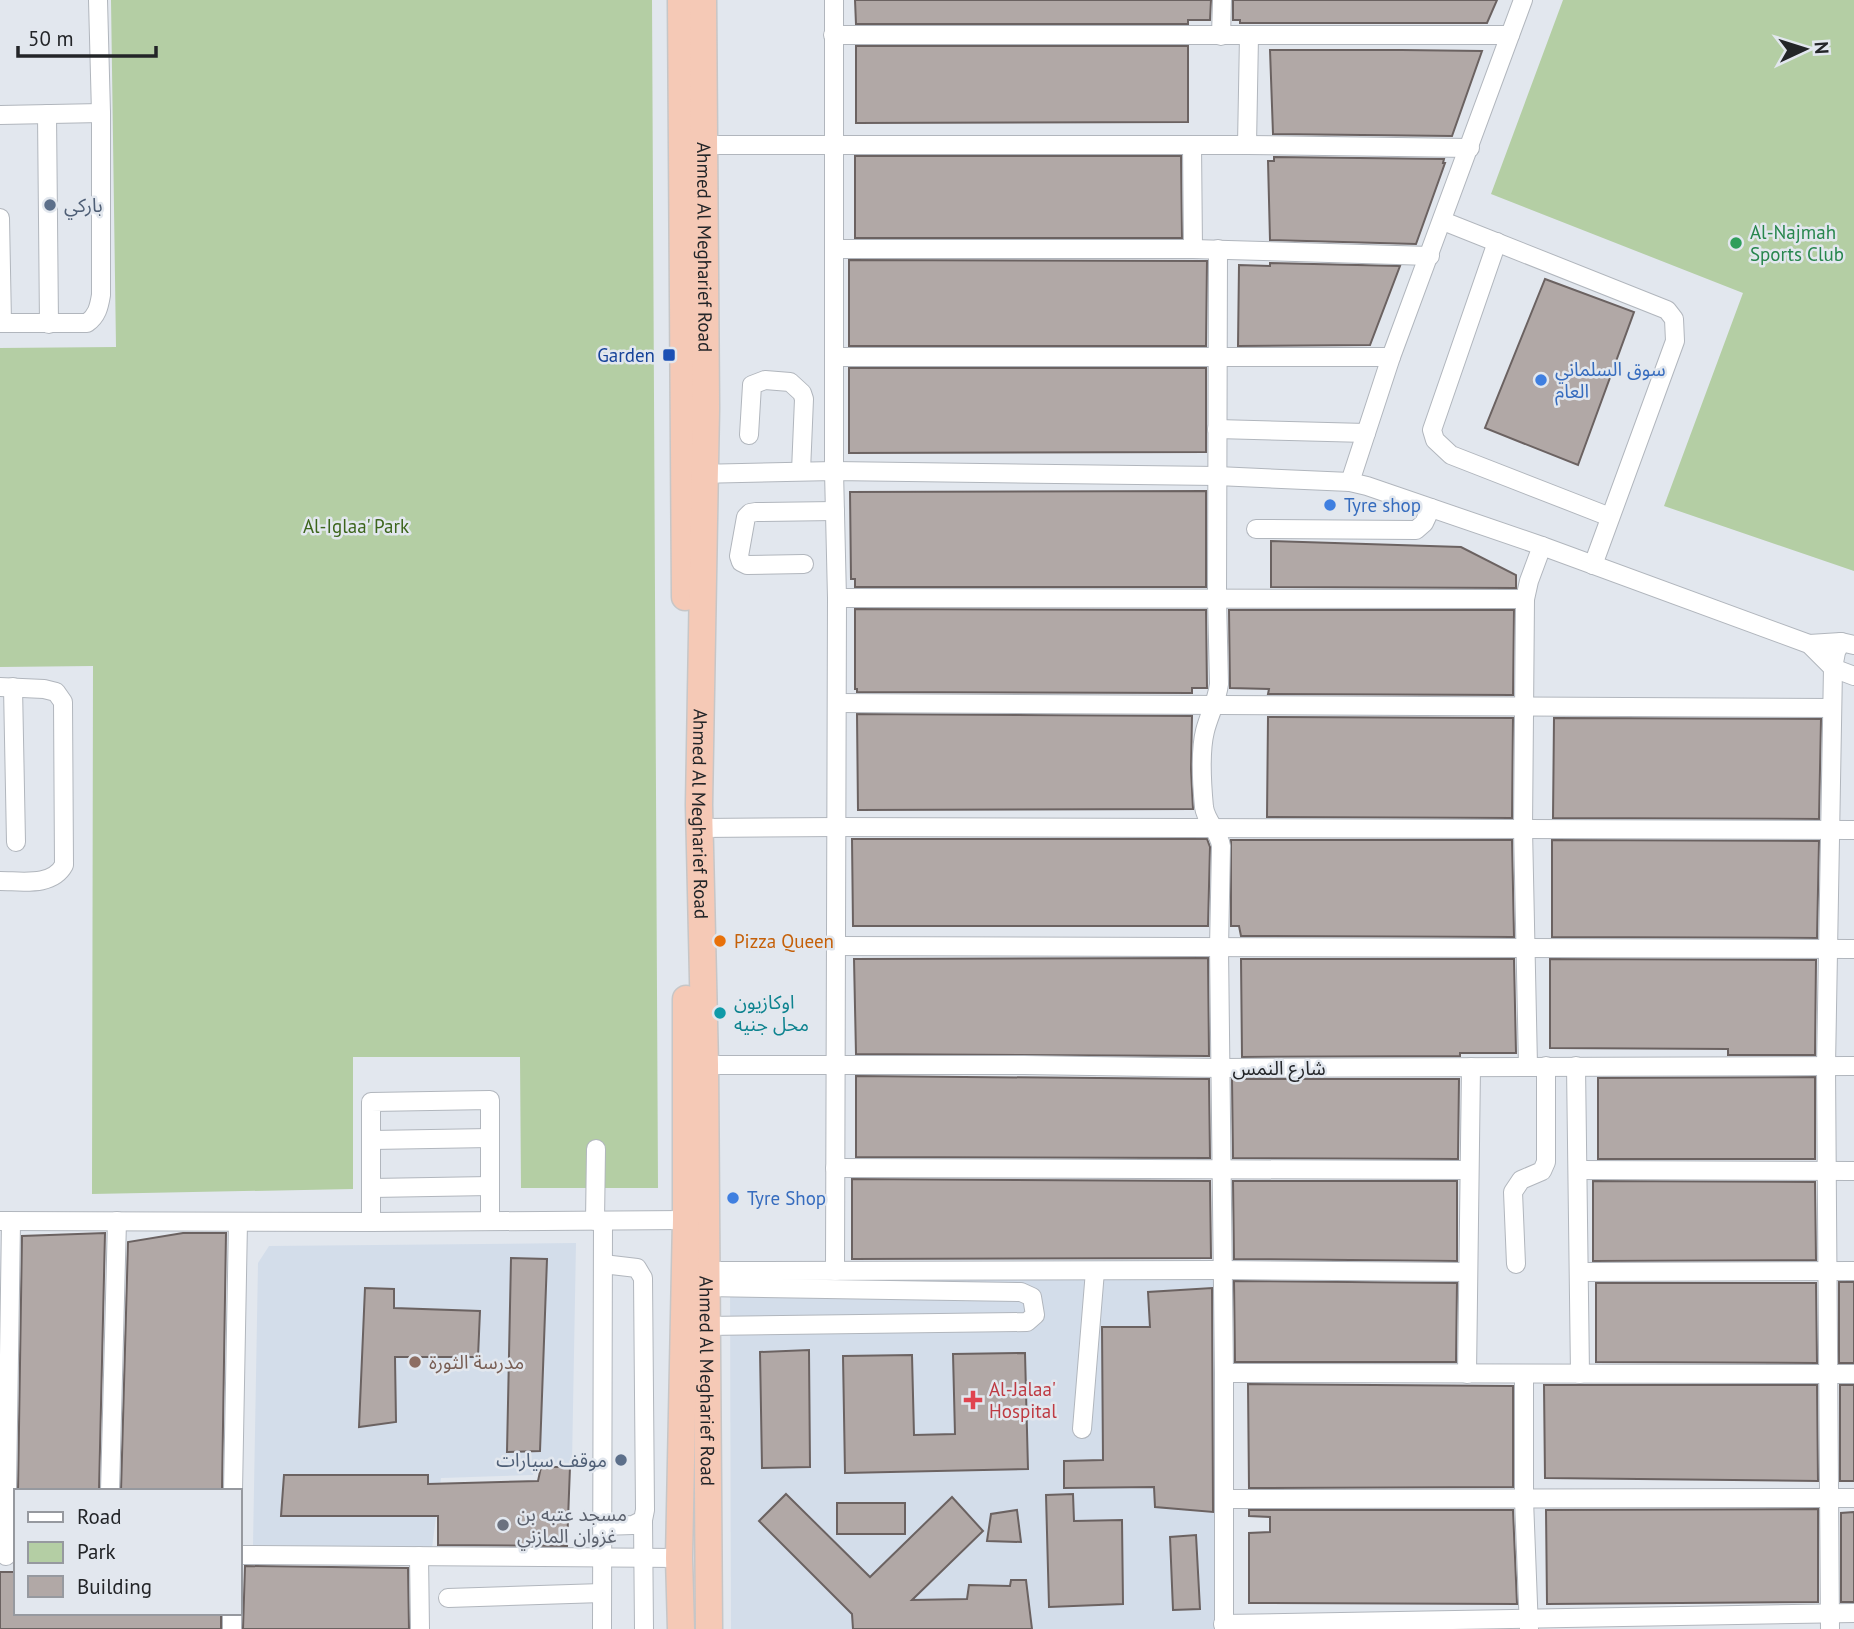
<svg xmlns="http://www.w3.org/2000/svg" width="1854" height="1629" font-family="'PT Sans','Noto Sans Arabic',sans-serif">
<rect width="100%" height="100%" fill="#e2e7ee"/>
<g fill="#d3ddea">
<path d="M576 1243 572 1463 535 1462 533 1475 441 1478 432 1548 253 1545 258 1263 269 1246Z"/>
<path d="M730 1280H1215L1217 1629H731Z"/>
</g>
<g fill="#b4cea4">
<path d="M111 0H652L658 1188H521L520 1057H353V1189L92 1194 93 666 0 667V348L116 347Z"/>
<path d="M1563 0H1854V571L1664 506 1743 293 1491 194Z"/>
</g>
<g fill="#b1a8a6" stroke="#6b6261" stroke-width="2">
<path d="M855 0H1211L1210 20H1188V24H856Z"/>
<path d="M1233 0H1497L1487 23H1240V20H1233Z"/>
<path d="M856 46H1188V122L856 123Z"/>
<path d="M1270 50H1402L1482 51 1452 136 1273 134Z"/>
<path d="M855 156H1181L1182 238H855Z"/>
<path d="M1274 157 1444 159 1443 163H1445L1416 244 1270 240 1268 161H1274Z"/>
<path d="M849 260 1207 261 1206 346H849Z"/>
<path d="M1270 263 1400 266 1370 345 1238 346 1239 265 1270 266Z"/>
<path d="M1545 279 1634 312 1578 465 1485 428Z"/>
<path d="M849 368H1206V452L849 453Z"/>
<path d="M1206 491V587H855V579H851L850 492Z"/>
<path d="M1271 541 1461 547 1516 575V588L1271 587Z"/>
<path d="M855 609 1206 610 1207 688H1192V693L857 692V689H855Z"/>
<path d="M1229 610H1514L1513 695 1268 694 1269 689 1230 688Z"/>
<path d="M857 714 1192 716 1191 769 1193 809 858 810Z"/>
<path d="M1268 717 1513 718 1512 818 1267 817Z"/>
<path d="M1554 718 1821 719 1819 819 1553 818Z"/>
<path d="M852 839H1207L1210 847 1208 926H853Z"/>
<path d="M1231 840H1512L1514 937 1241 936 1239 926H1231Z"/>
<path d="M1552 840 1819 841 1817 938 1552 937Z"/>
<path d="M1208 958 1209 1056 856 1054 854 959Z"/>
<path d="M1241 959H1514L1516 1053H1460V1056L1242 1057Z"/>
<path d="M1550 959 1816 960 1815 1055H1728V1049L1550 1048Z"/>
<path d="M856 1076 1209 1079 1210 1158 856 1157Z"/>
<path d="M1815 1077V1159H1598V1078Z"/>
<path d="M1232 1079H1459L1458 1159 1233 1158Z"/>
<path d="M852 1179 1210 1181 1211 1258 852 1259Z"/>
<path d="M1233 1181H1457V1261L1234 1259Z"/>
<path d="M1593 1181 1815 1182 1816 1260 1593 1261Z"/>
<path d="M105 1233 99 1491H18L22 1236Z"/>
<path d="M183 1233H226L222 1491H121L128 1242Z"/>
<path d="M511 1258 547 1259 540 1451 507 1452Z"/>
<path d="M1234 1281 1457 1283 1456 1362H1235Z"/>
<rect x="1839" y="1282" width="15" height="81"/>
<path d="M1596 1283H1816L1817 1363 1596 1362Z"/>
<path d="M365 1288 394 1289V1308L480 1311 478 1357H395L396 1422 359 1427Z"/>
<path d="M1212 1288 1213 1512 1155 1507 1154 1487 1064 1488V1461L1103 1460 1102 1327H1150L1148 1292Z"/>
<path d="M809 1350 810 1467 762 1468 760 1352Z"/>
<path d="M1025 1353 1028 1469 845 1473 843 1356 912 1355 914 1435 955 1434 953 1354Z"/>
<path d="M1248 1384 1513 1386V1487L1249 1488Z"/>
<path d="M1544 1385H1817L1818 1481 1545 1478Z"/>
<rect x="1840" y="1385" width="14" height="96"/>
<path d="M541 1467H570L567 1546 438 1545V1516H281L284 1475H428V1484L538 1481Z"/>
<path d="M786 1494 870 1577 952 1497 983 1531 912 1600 967 1599 969 1585 1010 1586 1011 1580H1026L1032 1629H853L852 1614 759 1521Z"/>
<path d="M1073 1494 1074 1521 1122 1520 1123 1604 1049 1607 1046 1495Z"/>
<rect x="837" y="1503" width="68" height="31"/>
<path d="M1818 1509V1602L1547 1604 1546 1510Z"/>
<path d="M1017 1510 1021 1542 987 1541 991 1514Z"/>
<path d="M1249 1510H1513L1517 1604 1249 1603V1533L1270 1532V1517L1249 1516Z"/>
<path d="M1854 1512V1602H1841V1513Z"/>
<path d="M1196 1535 1200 1609 1173 1610 1170 1537Z"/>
<path d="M245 1566 408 1568 409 1629H243Z"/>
<path d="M0 1572H16V1613H221V1629H0Z"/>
</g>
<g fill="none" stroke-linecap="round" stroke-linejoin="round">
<g stroke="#b1b6bd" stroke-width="20">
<g id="minor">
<path d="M834 0V471L837 598 835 1271"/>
<path d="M833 35H1510"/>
<path d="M1221 36 1222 0"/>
<path d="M47 114 49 324"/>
<path d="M0 115 101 113"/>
<path d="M705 145H1247L1470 148"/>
<path d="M1192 145 1193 249"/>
<path d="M1247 145 1249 36"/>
<path d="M0 218 2 323"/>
<path d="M1443 221 1667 310 1674 319 1675 341 1593 565"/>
<path d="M1497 242 1432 430 1435 440 1451 455 1610 517"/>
<path d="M834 249H1193L1430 256"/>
<path d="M1218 249 1217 598 1219 684C1217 701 1209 715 1205 731 1200 751 1202 786 1204 807 1206 822 1219 831 1221 846L1219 948 1224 1373V1629"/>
<path d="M0 323H87C97 316 99 307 101 295V113L98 0"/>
<path d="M834 357H1391"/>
<path d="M1217 429 1366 433"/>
<path d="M749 435 752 385 765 380 790 382 802 393 804 399 801 471"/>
<path d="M696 474 834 471 1217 476 1350 482 1367 486 1542 546 1809 644 1833 668 1854 676"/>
<path d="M1350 482 1391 357 1523 0"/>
<path d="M1256 529 1416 530 1424 523 1431 508"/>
<path d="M804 564 747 565 741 562 739 556 746 517 750 513 756 512 835 511"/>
<path d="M837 598 1525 599"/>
<path d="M1809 644 1841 642 1854 645"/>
<path d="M0 687 44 689 56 692 63 702 64 865C52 887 22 881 0 881"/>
<path d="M13 687 16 842"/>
<path d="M837 703 1832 708"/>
<path d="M699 828 836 827 1854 830"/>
<path d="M836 946 1854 949"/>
<path d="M705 1065H1024L1220 1068 1854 1066"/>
<path d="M1528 1066 1523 829 1525 599 1529 581 1542 546"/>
<path d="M1576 1066 1580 1374"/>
<path d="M372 1140 490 1138"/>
<path d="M835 1168 1469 1170"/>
<path d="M1578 1170 1854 1171"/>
<path d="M372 1188 490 1186"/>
<path d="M0 1221 371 1222 686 1220"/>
<path d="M595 1221 596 1149"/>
<path d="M371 1222V1102L490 1100V1221"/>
<path d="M1516 1264 1513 1192 1521 1180 1542 1171 1546 1162V1066"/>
<path d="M705 1271 1223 1270 1468 1272"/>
<path d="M1579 1272 1854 1271"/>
<path d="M705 1287 1021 1292 1032 1297 1035 1315 1027 1322 705 1326"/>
<path d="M1224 1373 1854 1374"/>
<path d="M1467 1374 1471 1067"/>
<path d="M1524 1375V1500L1529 1629"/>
<path d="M1082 1429 1095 1271"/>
<path d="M110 1491 117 1221"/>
<path d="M233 1491 238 1222"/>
<path d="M1225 1499 1854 1498"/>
<path d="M643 1520 644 1629"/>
<path d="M602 1526 633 1525 643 1520 645 1510 643 1278 637 1268 603 1264"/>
<path d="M240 1555 679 1558"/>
<path d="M6 1556 11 1222"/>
<path d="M419 1556 420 1629"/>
<path d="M448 1598 602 1593"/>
<path d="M1223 1624 1854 1613"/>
<path d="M232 1629V1613"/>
<path d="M602 1629 603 1221"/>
<path d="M1830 1629 1826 1066 1833 668 1836 652 1841 642"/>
</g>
</g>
<g stroke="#c6c6c7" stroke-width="29">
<g id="highway">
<path d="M681 0 685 597"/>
<path id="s1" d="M703 0 706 408 699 805 705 1065 709 1629"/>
<path d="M681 1629 679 1558 686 1220V999"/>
</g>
</g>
<use href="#minor" stroke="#fff" stroke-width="18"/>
<use href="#highway" stroke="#f5c9b6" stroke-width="26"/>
</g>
<g fill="#5c6f8a" stroke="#e2e7ee" stroke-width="2.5">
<circle cx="50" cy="205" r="7"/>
<circle cx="621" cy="1460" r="7"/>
</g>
<circle fill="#2e9e5b" stroke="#e2e7ee" stroke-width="2.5" cx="1736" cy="243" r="7"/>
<rect fill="#1a4fb4" stroke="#e2e7ee" stroke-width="2.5" x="662" y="348" width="14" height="14" rx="3.5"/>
<g fill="#3f7fe0" stroke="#e2e7ee" stroke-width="2.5">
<circle cx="1541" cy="380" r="7"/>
<circle cx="1330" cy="505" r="7"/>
<circle cx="733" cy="1198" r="7"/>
</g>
<circle fill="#e8710a" stroke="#e2e7ee" stroke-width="2.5" cx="720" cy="941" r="7"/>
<circle fill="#0f9aa8" stroke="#e2e7ee" stroke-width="2.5" cx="720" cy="1013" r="7"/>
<circle fill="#8d6e63" stroke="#e2e7ee" stroke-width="2.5" cx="415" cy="1362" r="7"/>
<path fill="#e0444e" stroke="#e2e7ee" stroke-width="2.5" d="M969.5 1389.5h7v7h7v7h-7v7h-7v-7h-7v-7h7z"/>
<circle fill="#6b7280" stroke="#e2e7ee" stroke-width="2.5" cx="503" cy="1525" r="7"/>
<g text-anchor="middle" stroke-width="5" stroke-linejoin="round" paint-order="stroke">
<g font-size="19" fill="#4e5e75" stroke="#e2e7ee" text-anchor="start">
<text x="64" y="212">باركي</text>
<text x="607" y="1467" text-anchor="end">موقف سيارات</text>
</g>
<g font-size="19" fill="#27864d" stroke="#e2e7ee" text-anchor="start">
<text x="1750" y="239">Al-Najmah<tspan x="1750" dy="22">Sports Club</tspan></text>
</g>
<g font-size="19" fill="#232528" stroke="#e2e7ee">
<text dy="7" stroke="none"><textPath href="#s1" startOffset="247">Ahmed Al Megharief Road</textPath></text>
<text dy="7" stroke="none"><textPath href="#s1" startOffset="814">Ahmed Al Megharief Road</textPath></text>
<text x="1279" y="1075">شارع النمس</text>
<text dy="7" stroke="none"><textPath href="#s1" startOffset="1381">Ahmed Al Megharief Road</textPath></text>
</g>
<g font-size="19" fill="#164399" stroke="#e2e7ee" text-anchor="end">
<text x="655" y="362">Garden</text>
</g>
<g font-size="19" fill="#366cbe" stroke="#e2e7ee" text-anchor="start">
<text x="1555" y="376">سوق السلماني<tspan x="1555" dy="22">العام</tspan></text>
<text x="1344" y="512">Tyre shop</text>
<text x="747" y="1205">Tyre Shop</text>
</g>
<g font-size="19" fill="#3c651c" stroke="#e2e7ee">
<text x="356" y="533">Al-Iglaa' Park</text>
</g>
<g font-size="19" fill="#c56008" stroke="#e2e7ee" text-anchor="start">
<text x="734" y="948">Pizza Queen</text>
</g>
<g font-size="19" fill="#0d838f" stroke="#e2e7ee" text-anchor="start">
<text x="734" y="1009">اوكازيون<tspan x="734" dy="22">محل جنيه</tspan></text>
</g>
<g font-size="19" fill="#785e54" stroke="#e2e7ee" text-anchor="start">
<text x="429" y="1369">مدرسة الثورة</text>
</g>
<g font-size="19" fill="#be3a42" stroke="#e2e7ee" text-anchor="start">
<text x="989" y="1396">Al-Jalaa'<tspan x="989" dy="22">Hospital</tspan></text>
</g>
<g font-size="19" fill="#5b616d" stroke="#e2e7ee" text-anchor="start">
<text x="517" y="1521">مسجد عتبه بن<tspan x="517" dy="22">غزوان المازني</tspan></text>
</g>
</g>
<rect x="14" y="1489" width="228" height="126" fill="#e2e7ee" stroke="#96999f" stroke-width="2"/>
<rect x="28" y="1512" width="35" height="10" fill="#ffffff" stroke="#96999f" stroke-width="2"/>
<text x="77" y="1524" font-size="21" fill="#232528">Road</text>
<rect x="28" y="1542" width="35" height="21" fill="#b4cea4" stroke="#96999f" stroke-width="2"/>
<text x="77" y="1559" font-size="21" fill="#232528">Park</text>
<rect x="28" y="1576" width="35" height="21" fill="#b1a8a6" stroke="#96999f" stroke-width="2"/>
<text x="77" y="1594" font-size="21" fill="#232528">Building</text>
<g transform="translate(1805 49) rotate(86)" stroke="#e2e7ee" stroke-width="5" paint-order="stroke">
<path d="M0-5L12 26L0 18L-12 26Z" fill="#232528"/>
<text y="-10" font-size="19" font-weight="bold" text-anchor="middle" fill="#232528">N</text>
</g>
<path d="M18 46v10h138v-10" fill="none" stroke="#232528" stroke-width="3.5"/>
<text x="28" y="46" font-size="21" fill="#232528" stroke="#e2e7ee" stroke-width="5" paint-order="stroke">50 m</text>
</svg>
